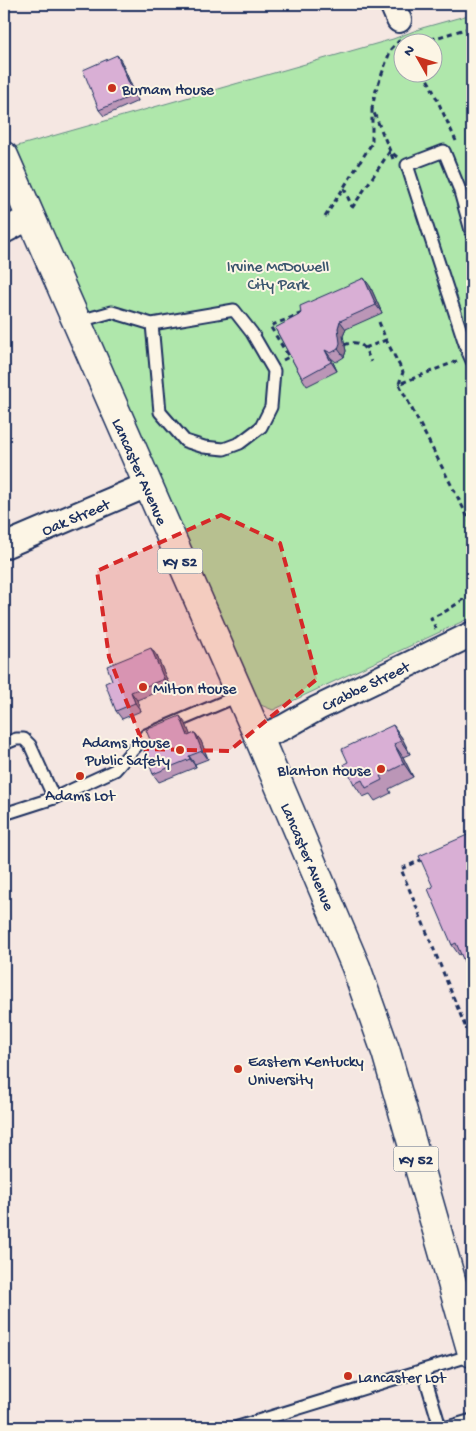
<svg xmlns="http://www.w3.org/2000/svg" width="476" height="1431" font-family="'Gochi Hand',sans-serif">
<rect width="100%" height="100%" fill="#f5e7e2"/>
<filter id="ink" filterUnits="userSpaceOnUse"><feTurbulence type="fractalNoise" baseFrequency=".02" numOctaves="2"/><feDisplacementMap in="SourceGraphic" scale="10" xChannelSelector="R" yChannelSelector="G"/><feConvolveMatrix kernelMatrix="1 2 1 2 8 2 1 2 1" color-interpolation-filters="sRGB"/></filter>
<g filter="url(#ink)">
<path fill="#afe7ab" stroke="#658b84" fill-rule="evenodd" d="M472 14V617L273 710 251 701 79 305 14 147 393 39 422 28ZM404 42H434V72H404Z"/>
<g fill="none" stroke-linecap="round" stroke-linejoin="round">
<g stroke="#1b2f5e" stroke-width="15">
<g id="lane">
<path d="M472 234 459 188 444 151 407 165 467 350 472 361"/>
<path d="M76 322 112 312 152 324 234 310 252 333 274 371 271 407 261 427 240 443 224 449 204 447 185 441 160 412 152 324"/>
<path d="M4 744 16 739H24L30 745 54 798"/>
<path d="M4 814 54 798 115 770 146 735 240 695"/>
<path d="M423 1370 440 1427"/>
<path d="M238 1427 472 1355"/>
<path d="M448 1427 472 1420"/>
</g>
</g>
<g stroke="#1b2f5e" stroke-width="28">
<g id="street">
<path d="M392 4 399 20"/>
<path d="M4 231 30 217"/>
<path d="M4 546 147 485"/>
<path d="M259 738 284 727 318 708 472 634"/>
</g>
</g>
<g stroke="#1b2f5e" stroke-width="31">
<path id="primary" d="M4 156 259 738 356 967 386 1052 472 1353"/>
</g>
<g stroke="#1b2f5e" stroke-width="3" stroke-dasharray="5 4" stroke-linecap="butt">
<path d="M411 38 418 42"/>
<path d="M400 41H399L404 47"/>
<path d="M422 42 472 27"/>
<path d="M423 72 430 84 456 141"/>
<path d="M397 157 390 151 372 108 376 90 391 49 399 41"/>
<path d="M344 188 352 207"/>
<path d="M352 208 390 151 393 159"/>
<path d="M325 217 372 143V109"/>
<path d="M379 322 386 340 403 372 399 384"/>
<path d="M344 345C362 338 365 348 371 362"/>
<path d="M365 348 386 340"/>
<path d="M283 360 289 357 270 326 305 312"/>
<path d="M457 361 399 384 472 525"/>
<path d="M436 629 431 618 446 611 472 594"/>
<path d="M423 859 401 869 472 1043"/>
</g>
<use href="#lane" stroke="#fcf5e5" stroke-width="11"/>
<use href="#street" stroke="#fcf5e5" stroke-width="24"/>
<use href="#primary" stroke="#fcf5e5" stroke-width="28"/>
</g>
<g fill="#bb96b7" stroke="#1b2f5e">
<path d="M117 55 121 61 138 101 104 116 99 110Z"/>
<path d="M370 286 382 313 346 329 343 336 346 351 344 357 336 362 331 358 337 371 307 386 302 378 275 328Z"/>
<path d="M157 656 170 687 137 700 141 711 122 719 116 711 112 680Z"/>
<path d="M186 724 190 735 195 733 201 741 208 759 195 764 196 767 159 782 153 774V747Z"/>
<path d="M393 725 402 738 410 754 403 757 413 777 389 789 391 793 375 801 370 794 363 797 354 784 348 762Z"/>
<path d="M472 833V978L470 975 461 954 459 955 452 945 433 887Z"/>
</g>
<g fill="#987a95" stroke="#1b2f5e">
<path d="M117 55 121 61 138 101 134 95Z"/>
<path d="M364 278 370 286 382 313 376 305Z"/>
<path d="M340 321 346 329 343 336 346 351 344 357 338 349V328Z"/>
<path d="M325 350 331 358 337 371 331 362Z"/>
<path d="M151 648 157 656 170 687 164 679Z"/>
<path d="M131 692 137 700 141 711 135 703Z"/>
<path d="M180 716 186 724 194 744 188 736Z"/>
<path d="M393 725 402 738 410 754 401 741Z"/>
<path d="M195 733 201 741 208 759 202 751Z"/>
<path d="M394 744 403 757 413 777 404 764Z"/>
<path d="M189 756 195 764 196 767 190 759Z"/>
</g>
<g fill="#d9afd5" stroke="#1b2f5e">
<path d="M117 55 134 95 99 110 83 70Z"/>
<path d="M364 278 376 305 340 321 338 328 340 343 338 349 331 353 325 350 331 362 302 378 275 328 301 314 300 306Z"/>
<path d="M151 648 164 679 131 692 135 703 116 711 105 683 112 680 107 666Z"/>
<path d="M180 716 188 736 195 733 202 751 189 756 190 759 153 774 144 751 153 747 146 730Z"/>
<path d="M393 725 401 741 394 744 404 764 380 776 382 780 366 788 362 780 354 784 344 764 348 762 342 749Z"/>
<path d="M472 833V974L470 975 456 943 452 945 428 889 433 887 419 856Z"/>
</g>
</g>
<path fill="#d62828" fill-opacity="0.2" stroke="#d62828" stroke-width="4" stroke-dasharray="10 6" stroke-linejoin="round" d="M221 515 280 543 317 679 229 751 145 749 109 657 97 571Z"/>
<g fill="#c8321e" stroke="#fcf5e5" stroke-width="2">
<circle cx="112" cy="88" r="5"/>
<circle cx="143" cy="687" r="5"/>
<circle cx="180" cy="750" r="5"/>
<circle cx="381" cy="769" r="5"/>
<circle cx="80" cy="776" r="5"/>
<circle cx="238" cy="1069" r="5"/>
<circle cx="348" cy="1376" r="5"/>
</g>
<g text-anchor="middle" stroke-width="4" stroke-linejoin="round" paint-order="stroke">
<g fill="#fcf5e5" stroke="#5e6a86" stroke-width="1">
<rect x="157.5" y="548.5" width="45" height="25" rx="4"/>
<rect x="393.5" y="1146.5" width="45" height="25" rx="4"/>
</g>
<g font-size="15" font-weight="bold" fill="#1b2f5e">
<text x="180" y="566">KY 52</text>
<text x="416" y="1164">KY 52</text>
</g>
<g font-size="16" fill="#1b2f5e" stroke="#fcf5e5" text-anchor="start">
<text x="122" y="94">Burnam House</text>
<text x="153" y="693">Milton House</text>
<text x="170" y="747" text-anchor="end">Adams House<tspan x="170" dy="18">Public Safety</tspan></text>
<text x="371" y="775" text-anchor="end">Blanton House</text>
<text x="80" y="800" text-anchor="middle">Adams Lot</text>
<text x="248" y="1066">Eastern Kentucky<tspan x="248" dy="18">University</tspan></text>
<text x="358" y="1382">Lancaster Lot</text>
</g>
<g font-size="16" fill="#39546d" stroke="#fcf5e5">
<text x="278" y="271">Irvine McDowell<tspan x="278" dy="18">City Park</tspan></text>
</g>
<g font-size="16" fill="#1b2f5e" stroke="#fcf5e5">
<text transform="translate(141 471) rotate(66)" y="6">Lancaster Avenue</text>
<text transform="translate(75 516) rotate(-23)" y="6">Oak Street</text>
<text transform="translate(365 685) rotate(-26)" y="6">Crabbe Street</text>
<text transform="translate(309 856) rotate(67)" y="6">Lancaster Avenue</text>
</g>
</g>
<rect width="476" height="1431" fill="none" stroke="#fcf5e5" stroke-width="20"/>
<rect x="10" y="10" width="456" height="1411" fill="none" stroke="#1b2f5e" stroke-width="2" filter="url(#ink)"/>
<g transform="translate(418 58) rotate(309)"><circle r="24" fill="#fcf5e5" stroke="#a2a6af"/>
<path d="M0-4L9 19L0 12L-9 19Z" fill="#c8321e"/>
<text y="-8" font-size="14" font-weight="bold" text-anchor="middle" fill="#1b2f5e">N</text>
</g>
</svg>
